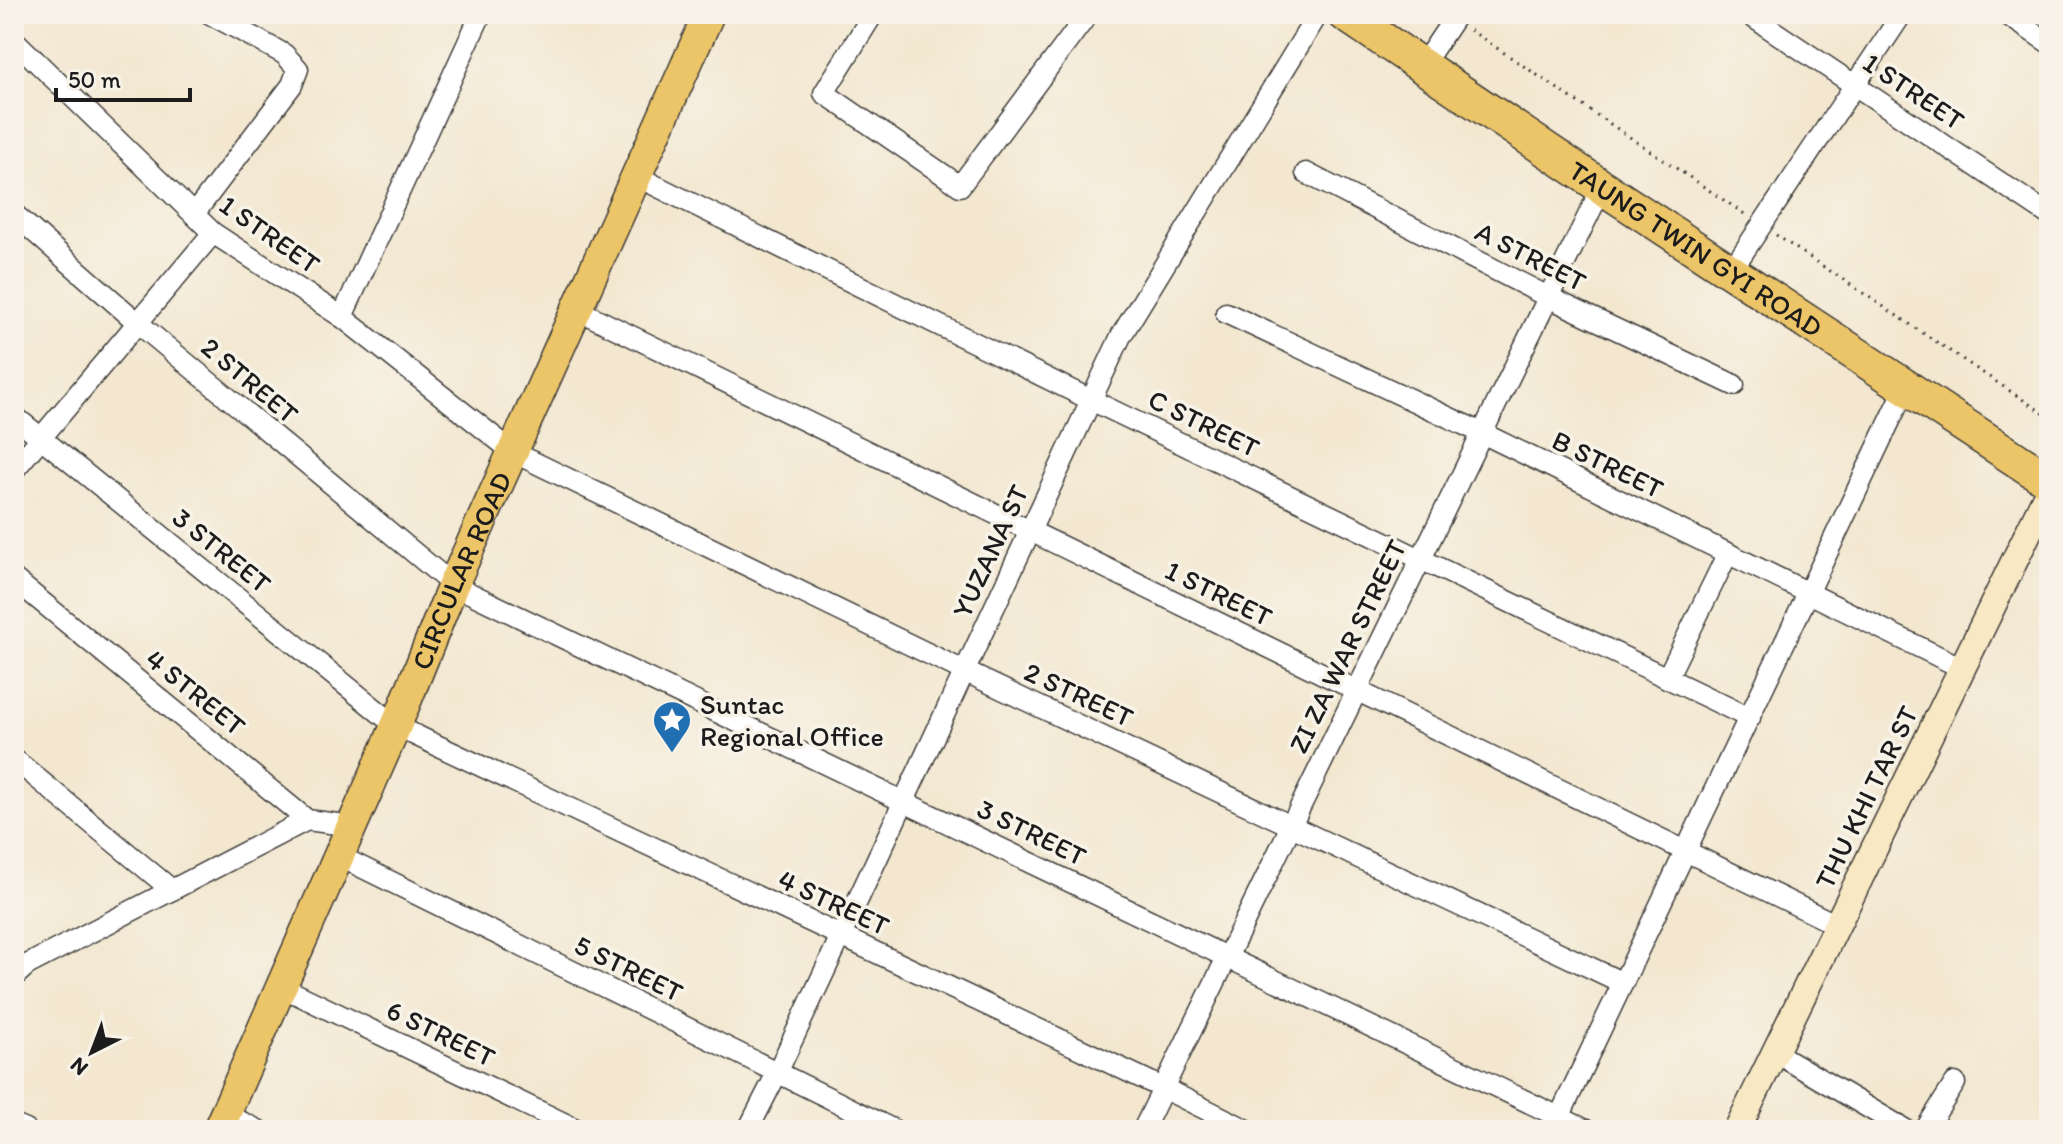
<svg xmlns="http://www.w3.org/2000/svg" width="2063" height="1144" font-family="Itim,sans-serif">
<rect width="100%" height="100%" fill="#f7f3e8"/>
<filter id="ink" filterUnits="userSpaceOnUse"><feTurbulence type="fractalNoise" baseFrequency=".0125" numOctaves="2"/><feDisplacementMap in="SourceGraphic" scale="16" xChannelSelector="R" yChannelSelector="G"/><feConvolveMatrix kernelMatrix="1 2 1 2 8 2 1 2 1" color-interpolation-filters="sRGB"/></filter>
<filter id="wash" filterUnits="userSpaceOnUse"><feTurbulence type="fractalNoise" baseFrequency=".006" numOctaves="4" result="noise"/><feDisplacementMap in="SourceGraphic" scale="32" xChannelSelector="R" yChannelSelector="G"/><feGaussianBlur stdDeviation="1.8" result="paint"/><feColorMatrix in="noise" values="0 0 0 0 0 0 0 0 0 0 0 0 0 0 0 0 0 1.4 0 .05"/><feComposite in="paint" operator="in"/></filter>
<g filter="url(#wash)">
<rect width="100%" height="100%" fill="#f3e7d0"/>
</g>
<g filter="url(#ink)">
<g fill="none" stroke-linecap="round" stroke-linejoin="round">
<g stroke="#3c3a37" stroke-width="23">
<g id="street">
<path d="M873 14 824 93 960 186 1088 14"/>
<path d="M1748 14 2049 215"/>
<path d="M2006 14 2049 43"/>
<path d="M14 40 213 233 342 317 513 452 964 671 1623 983"/>
<path d="M1422 66 1457 14"/>
<path d="M1306 173 1548 297 1734 385"/>
<path d="M636 176 1091 400 1750 718"/>
<path d="M14 214 138 323 453 585 1586 1130"/>
<path d="M194 214 292 85 298 69 284 54 210 14"/>
<path d="M1731 271 1902 14"/>
<path d="M576 309 1839 926"/>
<path d="M1226 313 1482 433 1964 669"/>
<path d="M342 317 481 14"/>
<path d="M14 416 396 726 1163 1088 1247 1130"/>
<path d="M14 470 213 233"/>
<path d="M14 579 307 820 353 826"/>
<path d="M1667 678 1728 553"/>
<path d="M14 759 172 890"/>
<path d="M339 856 894 1130"/>
<path d="M14 977 27 965 307 820"/>
<path d="M280 986 578 1130"/>
<path d="M1776 1053 1906 1130"/>
<path d="M225 1114 258 1130"/>
<path d="M14 1125 26 1130"/>
<path d="M748 1130 777 1073 1121 336 1318 14"/>
<path d="M1143 1130 1602 187"/>
<path d="M1553 1130 1906 387"/>
<path d="M1925 1130 1955 1083"/>
</g>
</g>
<g stroke="#3c3a37" stroke-width="29">
<path id="secondary" d="M1737 1130 2049 490"/>
</g>
<g stroke="#3c3a37" stroke-width="33">
<g id="primary">
<path id="s1" d="M218 1130 396 726 453 585 709 14"/>
</g>
</g>
<g stroke="#3c3a37" stroke-width="37">
<g id="highway">
<path id="s2" d="M1345 14 1602 187 2049 481"/>
</g>
</g>
<g stroke="#3c3a37" stroke-width="3" stroke-dasharray="2 6" stroke-linecap="butt">
<path d="M1470 30 1746 215"/>
<path d="M1776 235 2049 417"/>
</g>
<use href="#street" stroke="#fff" stroke-width="20"/>
<use href="#secondary" stroke="#f8e8c3" stroke-width="26"/>
<use href="#primary" stroke="#edc569" stroke-width="30"/>
<use href="#highway" stroke="#edc569" stroke-width="34"/>
</g>
</g>
<defs>
<g id="sight-pin" transform="scale(2)"><path d="M0 17L-7.5 6A9.5 9.5 0 1 1 7.5 6Z" fill="#1f6fb2" stroke="#f7f3e8"/><path d="M0-6L1.8-2.2L6-1.7L2.9 1.2L3.7 5.4L0 3.3L-3.7 5.4L-2.9 1.2L-6-1.7L-1.8-2.2Z" fill="#fff"/></g>
</defs>
<g fill-rule="evenodd">
<use href="#sight-pin" x="672" y="720"/>
</g>
<g text-anchor="middle" stroke-width="7" stroke-linejoin="round" paint-order="stroke">
<g font-size="28" fill="#1c1c1c" stroke="#f7f3e8">
<text transform="translate(1914 91) rotate(34)" y="10">1 STREET</text>
<text transform="translate(270 234) rotate(35)" y="10">1 STREET</text>
<text dy="10" stroke="none"><textPath href="#s2" startOffset="422">TAUNG TWIN GYI ROAD</textPath></text>
<text transform="translate(1531 256) rotate(27)" y="10">A STREET</text>
<text transform="translate(250 380) rotate(40)" y="10">2 STREET</text>
<text transform="translate(1204 423) rotate(26)" y="10">C STREET</text>
<text transform="translate(1608 464) rotate(26)" y="10">B STREET</text>
<text transform="translate(222 550) rotate(39)" y="10">3 STREET</text>
<text transform="translate(990 551) rotate(-65)" y="10">YUZANA ST</text>
<text dy="10" stroke="none"><textPath href="#s1" startOffset="610">CIRCULAR ROAD</textPath></text>
<text transform="translate(1219 593) rotate(26)" y="10">1 STREET</text>
<text transform="translate(1347 646) rotate(-64)" y="10">ZI ZA WAR STREET</text>
<text transform="translate(196 692) rotate(39)" y="10">4 STREET</text>
<text transform="translate(1079 694) rotate(25)" y="10">2 STREET</text>
<text transform="translate(1866 797) rotate(-64)" y="10">THU KHI TAR ST</text>
<text transform="translate(1032 832) rotate(26)" y="10">3 STREET</text>
<text transform="translate(834 902) rotate(25)" y="10">4 STREET</text>
<text transform="translate(629 968) rotate(26)" y="10">5 STREET</text>
<text transform="translate(441 1033) rotate(26)" y="10">6 STREET</text>
</g>
<g font-size="28" fill="#1c1c1c" stroke="#f7f3e8" text-anchor="start">
<text x="700" y="714">Suntac<tspan x="700" dy="32">Regional Office</tspan></text>
</g>
</g>
<rect width="2063" height="1144" fill="none" stroke="#f7f3e8" stroke-width="48"/>
<g transform="translate(92 1052) rotate(222)" stroke="#f7f3e8" stroke-width="6" paint-order="stroke">
<path d="M0-6L14 30L0 20L-14 30Z" fill="#1c1c1c"/>
<text y="-12" font-size="22" font-weight="bold" text-anchor="middle" fill="#1c1c1c">N</text>
</g>
<path d="M56 88v12h134v-12" fill="none" stroke="#1c1c1c" stroke-width="4"/>
<text x="68" y="88" font-size="24" fill="#1c1c1c" stroke="#f7f3e8" stroke-width="6" paint-order="stroke">50 m</text>
</svg>
